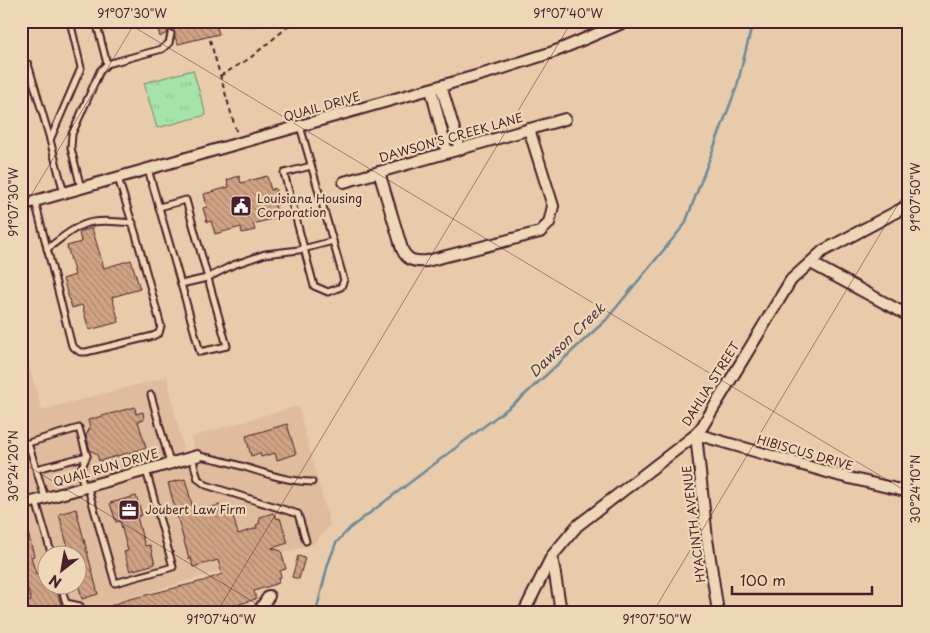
<svg xmlns="http://www.w3.org/2000/svg" width="930" height="633" font-family="'Playpen Sans',sans-serif">
<defs>
<pattern id="park-tufts" width="24" height="20" patternUnits="userSpaceOnUse" patternTransform="scale(1.25)"><rect width="24" height="20" fill="#a6e3aa"/><path d="M3 7l-1-3M5 7V3M7 7l1-3M15 17l-1-3M17 17v-4M19 17l1-3" fill="none" stroke="#90c292"/></pattern>
<pattern id="water-rules" width="6" height="5" patternUnits="userSpaceOnUse" patternTransform="scale(1.25)"><rect width="6" height="5" fill="#84d1e2"/><path d="M0 2.5h6" fill="none" stroke="#74b3c2"/></pattern>
<pattern id="building-back-hatch" width="6" height="6" patternUnits="userSpaceOnUse" patternTransform="scale(1.25)"><rect width="6" height="6" fill="#d0a485"/><path d="M-1 5l2 2M0 0l6 6M5-1l2 2" fill="none" stroke="#ab856d"/></pattern>
</defs>
<rect width="100%" height="100%" fill="#e8cbaa"/>
<filter id="ink" filterUnits="userSpaceOnUse"><feTurbulence type="fractalNoise" baseFrequency=".02" numOctaves="2"/><feDisplacementMap in="SourceGraphic" scale="10" xChannelSelector="R" yChannelSelector="G"/><feConvolveMatrix kernelMatrix="1 2 1 2 8 2 1 2 1" color-interpolation-filters="sRGB"/></filter>
<g filter="url(#ink)">
<g fill="#debc9d" fill-rule="evenodd">
<path d="M21 338 42 410 167 377 183 449 181 452 174 456 21 499Z"/>
<path d="M298 406 330 525 313 544 82 612H21V511L181 466 186 467 199 464 191 437ZM48 556H78V586H48Z"/>
</g>
<path fill="url(#park-tufts)" stroke="#78816a" d="M193 70 206 115 157 128 144 83Z"/>
<path fill="url(#water-rules)" stroke="#6d8a99" d="M223 21H271C259 31 238 25 224 24Z"/>
<g fill="none" stroke-linecap="round" stroke-linejoin="round">
<path stroke="#6d8a99" stroke-width="2.5" d="M316 612 328 564 336 543 350 528 520 399 606 320 685 224 737 86 753 21"/>
</g>
<g fill="url(#building-back-hatch)" stroke="#4a1f2b">
<path d="M156 21H215L219 34 178 44 172 30 160 37Z"/>
<path d="M239 176 241 183 267 176 271 190 275 188 279 204 275 205 279 217 253 224 255 230 242 233 241 227 215 234 211 221 207 222 203 208 207 207 204 194 229 187 227 180Z"/>
<path d="M92 228 104 268 131 260 140 289 112 297 119 322 89 330 82 305 72 308 63 279 75 275 67 246 81 242 79 232Z"/>
<path d="M135 407 136 414 143 412 144 420 138 421 146 448 99 461 97 454 90 450 86 435 90 428 88 420Z"/>
<path d="M287 424 296 454 277 460 275 453 261 457 260 453 251 456 246 436Z"/>
<path d="M185 479 194 512 220 505 221 512 231 509 238 534 257 528 256 525 259 524 260 517 273 513 277 519 280 518 288 543 272 548 281 551 286 569 280 571 281 577 278 578 279 583 254 591 256 599 214 612H94L126 600 203 581 222 574 218 560 193 567 191 558 189 559 168 483Z"/>
<path d="M136 496 142 515 137 517 142 536 145 546 150 545 155 564 130 571 124 552 128 551 125 540 120 521 116 522 110 503Z"/>
<path d="M76 509 98 594 82 599 78 582V556H70L59 514Z"/>
<path d="M21 517H24L34 556 31 557 36 574 48 570V586H56L62 609 54 611 53 607 36 612H21V604L31 601 26 582 21 583Z"/>
<path d="M298 556 305 558 299 579 292 577Z"/>
</g>
<g fill="none" stroke-linecap="round" stroke-linejoin="round">
<g stroke="#4a1f2b" stroke-width="9">
<g id="lane">
<path d="M96 21 107 64"/>
<path d="M21 66 28 64 50 139"/>
<path d="M300 126 344 280 341 287 328 292 314 286 284 173 311 166"/>
<path d="M148 169 181 284 207 278 233 265 265 254 299 250 333 241"/>
<path d="M81 188 71 148 72 134 100 71 107 64 162 49 169 43 171 34"/>
<path d="M64 193 50 140 81 68 70 21"/>
<path d="M35 201 72 346 80 352H86L153 336 159 333 161 326 136 235 118 178"/>
<path d="M159 207 186 200 227 346 200 352 181 284"/>
<path d="M47 249C84 220 86 219 133 223"/>
<path d="M151 395 170 463"/>
<path d="M197 456C237 460 272 481 312 482"/>
<path d="M192 457 198 479 206 485 298 514 306 541"/>
<path d="M36 469 87 456 79 428 28 443 45 498"/>
<path d="M21 484 27 504"/>
<path d="M84 488 80 471 87 456"/>
<path d="M88 488 115 583 173 567 146 470"/>
<path d="M36 501 52 556"/>
<path d="M61 586 66 603 80 606"/>
</g>
</g>
<g stroke="#4a1f2b" stroke-width="14">
<g id="street">
<path d="M441 86 460 149"/>
<path d="M431 89 447 152"/>
<path d="M379 172 402 249C407 261 415 262 427 261L540 232 549 223 553 206 529 129"/>
<path d="M344 182 565 119"/>
<path d="M21 205 497 70 556 51 627 21"/>
<path d="M811 263 909 316"/>
<path d="M21 505 197 456"/>
<path d="M552 556 561 612"/>
<path d="M258 612 269 596"/>
<path d="M524 612 552 556 577 526 694 436 702 427 791 280 823 251 909 205"/>
<path d="M718 612 707 539 696 434 841 476 909 492"/>
</g>
</g>
<g stroke="#4a1f2b" stroke-width="2" stroke-dasharray="5 4" stroke-linecap="butt">
<path d="M210 40 237 134"/>
<path d="M220 76 250 58 295 21"/>
</g>
<use href="#lane" stroke="#edd7b6" stroke-width="5"/>
<use href="#street" stroke="#edd7b6" stroke-width="10"/>
</g>
</g>
<path fill="none" stroke="#4a1f2b" stroke-width="1" stroke-opacity="0.45" d="M124 21 909 493M21 212 136 21M21 462 270 612M217 612 572 21M653 612 909 186"/>
<defs>
<g id="civic-square" transform="scale(1.125)"><rect x="-9" y="-9" width="18" height="18" rx="4" fill="#4a1f2b" stroke="#edd7b6"/><path d="M-.6-6.5H3V-4.5H.6V-3L4-1V1h2V6H-6V1h2V-1L-.6-3ZM-1.2 2.5V6h2.4V2.5Z" fill="#fff"/></g>
<g id="office-square" transform="scale(1.125)"><rect x="-9" y="-9" width="18" height="18" rx="4" fill="#4a1f2b" stroke="#edd7b6"/><path d="M-6-3h4V-5.5h4V-3h4V5H-6ZM-1-4.5V-3h2v-1.5ZM-6 0V1H6V0Z" fill="#fff"/></g>
</defs>
<g fill-rule="evenodd">
<use href="#civic-square" x="241" y="206"/>
<use href="#office-square" x="129" y="510"/>
</g>
<g text-anchor="middle" stroke-width="4.5" stroke-linejoin="round" paint-order="stroke">
<g font-size="12" fill="#4a1f2b" stroke="#edd7b6">
<text transform="translate(322 107) rotate(-16)" y="4">QUAIL DRIVE</text>
<text transform="translate(451 138) rotate(-16)" y="4">DAWSON'S CREEK LANE</text>
<text transform="translate(711 384) rotate(-58)" y="4">DAHLIA STREET</text>
<text transform="translate(805 453) rotate(16)" y="4">HIBISCUS DRIVE</text>
<text transform="translate(106 468) rotate(-16)" y="4">QUAIL RUN DRIVE</text>
<text transform="translate(694 524) rotate(-97)" y="4">HYACINTH AVENUE</text>
</g>
<g font-size="12" fill="#4a1f2b" stroke="#edd7b6" text-anchor="start">
<text x="257" y="203">Louisiana Housing<tspan x="257" dy="14">Corporation</tspan></text>
<text x="145" y="514">Joubert Law Firm</text>
</g>
<g font-size="14" font-style="italic" fill="#533a46" stroke="#edd7b6">
<text transform="translate(567 340) rotate(-44)" y="5">Dawson Creek</text>
</g>
</g>
<rect width="930" height="633" fill="none" stroke="#edd7b6" stroke-width="55"/>
<g transform="translate(62 570) rotate(211)"><circle r="24" fill="#edd7b6" stroke="#ac8d7e"/>
<path d="M0-4L9 19L0 12L-9 19Z" fill="#4a1f2b"/>
<text y="-8" font-size="14" font-weight="bold" text-anchor="middle" fill="#4a1f2b">N</text>
</g>
<path d="M732 586v8h140v-8" fill="none" stroke="#4a1f2b" stroke-width="2.5"/>
<text x="740" y="586" font-size="15" fill="#4a1f2b" stroke="#edd7b6" stroke-width="4" paint-order="stroke">100 m</text>
<rect x="28" y="28" width="874" height="578" fill="none" stroke="#4a1f2b" stroke-width="2"/>
<g font-size="12" text-anchor="middle" fill="#4a1f2b">
<text x="132" y="18">91°07'30"W</text>
<text x="568" y="18">91°07'40"W</text>
<text transform="translate(916 197) rotate(-90)" y="4">91°07'50"W</text>
<text transform="translate(14 202) rotate(-90)" y="4">91°07'30"W</text>
<text transform="translate(14 466) rotate(-90)" y="4">30°24'20"N</text>
<text transform="translate(916 489) rotate(-90)" y="4">30°24'10"N</text>
<text x="221" y="624">91°07'40"W</text>
<text x="657" y="624">91°07'50"W</text>
</g>
</svg>
